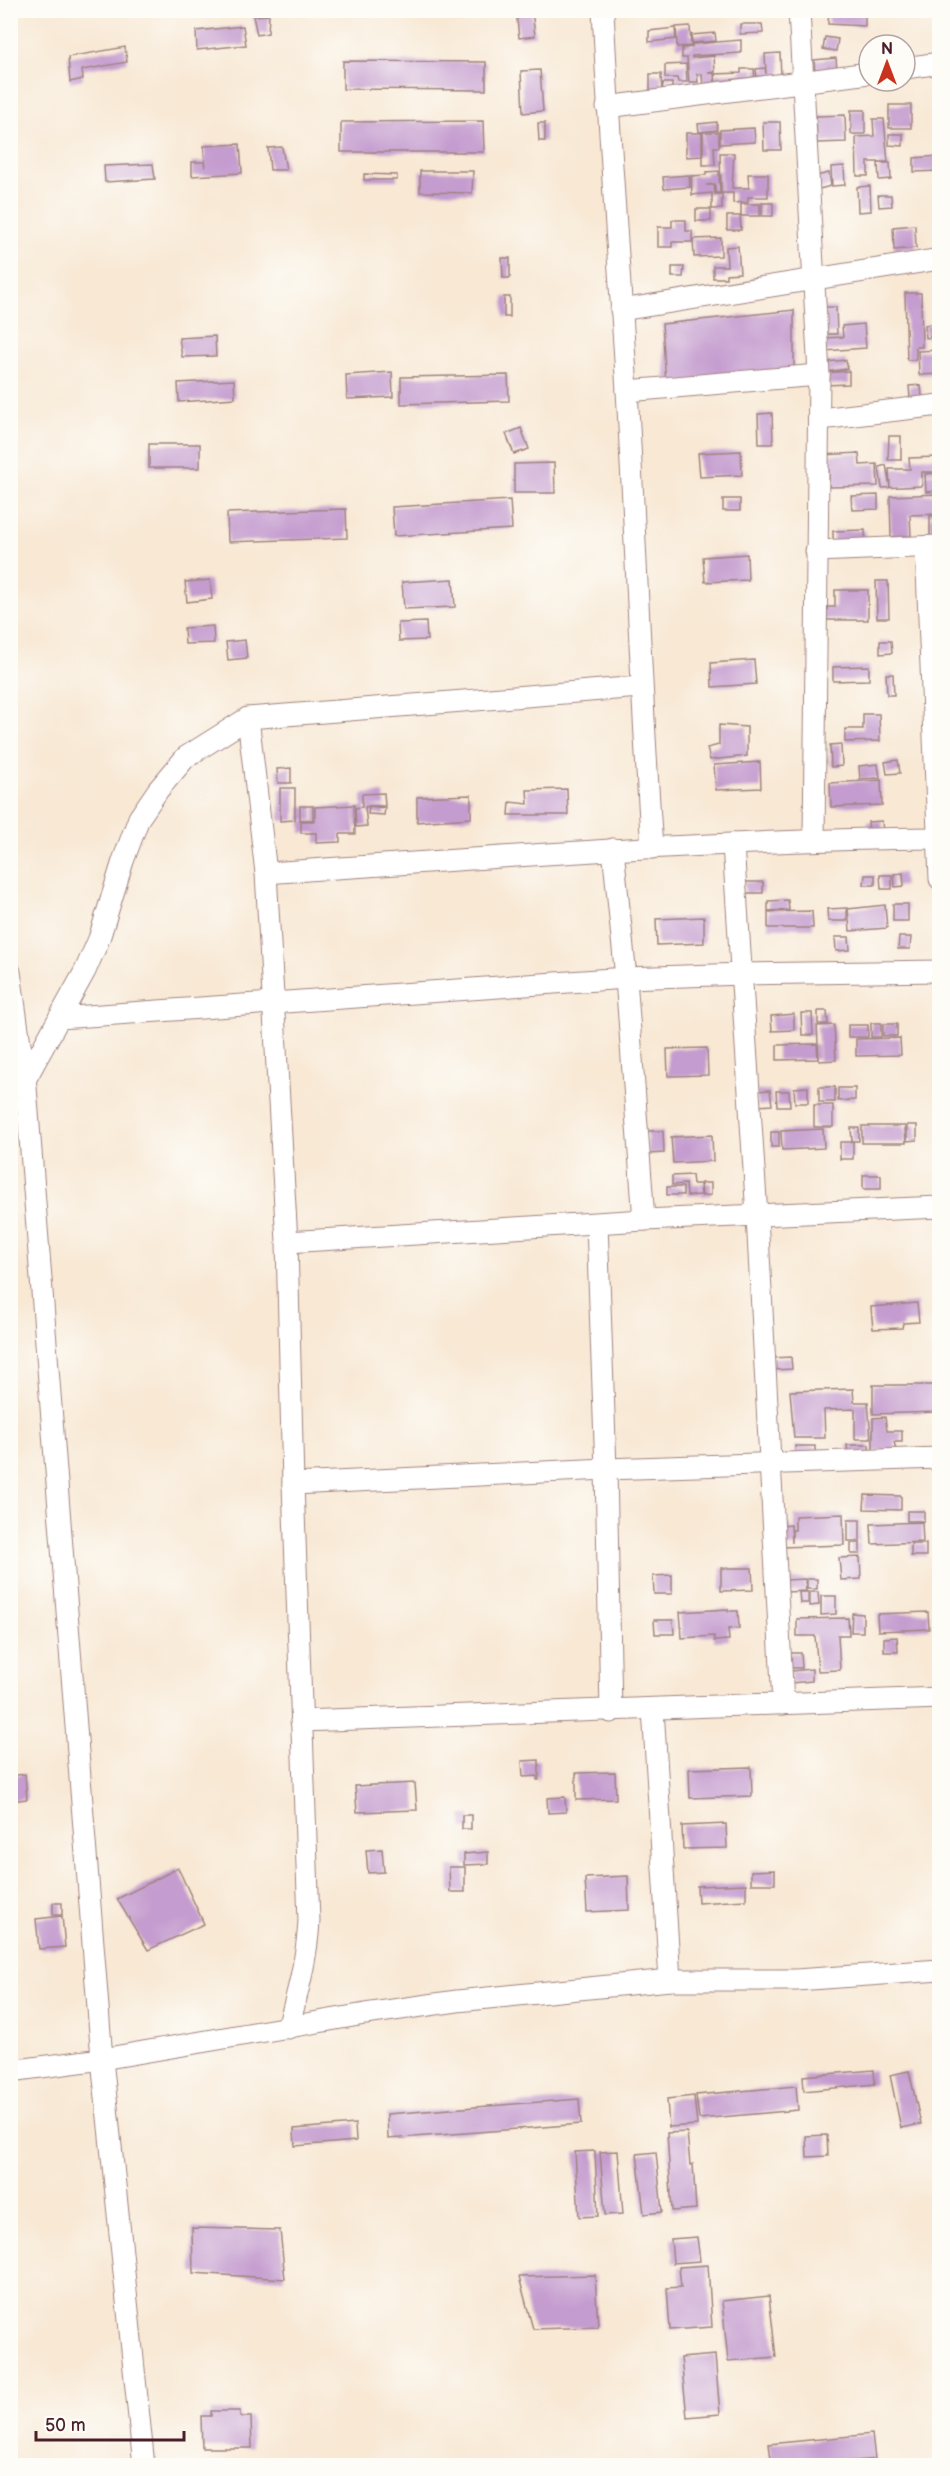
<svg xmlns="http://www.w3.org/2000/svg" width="950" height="2476" font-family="'Balsamiq Sans',sans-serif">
<rect width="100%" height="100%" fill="#fdfcf7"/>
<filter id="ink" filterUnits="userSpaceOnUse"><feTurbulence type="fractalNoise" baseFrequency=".0167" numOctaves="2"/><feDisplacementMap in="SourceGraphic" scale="12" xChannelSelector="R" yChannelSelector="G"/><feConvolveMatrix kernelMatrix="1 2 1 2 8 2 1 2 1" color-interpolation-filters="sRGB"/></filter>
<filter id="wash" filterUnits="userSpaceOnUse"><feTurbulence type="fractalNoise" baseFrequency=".008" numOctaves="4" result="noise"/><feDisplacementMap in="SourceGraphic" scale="24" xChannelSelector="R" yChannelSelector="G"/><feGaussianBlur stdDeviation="1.35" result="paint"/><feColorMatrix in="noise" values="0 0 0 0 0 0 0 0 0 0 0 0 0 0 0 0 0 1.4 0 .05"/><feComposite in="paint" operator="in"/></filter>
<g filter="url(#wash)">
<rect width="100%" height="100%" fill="#f8e8d4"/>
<g id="blocks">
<g fill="#c49ccf">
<path d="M516 10H532L535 36 519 38Z"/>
<path d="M829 10 865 11V26L828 24Z"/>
<path d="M269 15 268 33 257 35 253 16Z"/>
<path d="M740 24H762L763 33 740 34Z"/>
<path d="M243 26 246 45 197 50 196 31Z"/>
<path d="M690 26 691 46 677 47 676 27Z"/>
<path d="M675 28 676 39 649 42V31Z"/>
<path d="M715 33 716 41 692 43 691 35Z"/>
<path d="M825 37 838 39 836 51 823 49Z"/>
<path d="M741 40V53L692 56V58L714 56 715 72 708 73H714L715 87H703L702 74H697L698 82H689L687 58H682V48L692 47V44Z"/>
<path d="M125 47 127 62 82 70 83 79 70 82 68 57Z"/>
<path d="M780 53 781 78 757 79 756 69 765 68 766 74 765 54Z"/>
<path d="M836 58 837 70 815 73 814 60Z"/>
<path d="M343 61 486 62V90L343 89Z"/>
<path d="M686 64 687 82H678L677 78H665V65Z"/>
<path d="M741 69H754L755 80 716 87 715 74 741 73Z"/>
<path d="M540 70 543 111 523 113 521 71Z"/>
<path d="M650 74H661L662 93 663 83H672V96H650Z"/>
<rect x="889" y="105" width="22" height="23"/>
<rect x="851" y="110" width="14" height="24"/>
<path d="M845 115 846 142 817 143 816 116Z"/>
<path d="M873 119H884L888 162H868V176H857L856 137 874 136Z"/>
<path d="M483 121 484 152H341V122Z"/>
<path d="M717 122V130L699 132 698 124Z"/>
<path d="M763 122H780L781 150H764Z"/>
<path d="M538 123H545V141H539Z"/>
<path d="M754 128 755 142 720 144V130Z"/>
<path d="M703 132H719V147H714L715 165H703Z"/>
<path d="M686 133H702V156L686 157Z"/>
<path d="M889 134H903V146L889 145Z"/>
<path d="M240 144 242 173 192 176V162H204L205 168 204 146Z"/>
<path d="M282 147 286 170H270L268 148Z"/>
<path d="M720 153H734L732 188H749L748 174H768V197H748V202L733 203V193H721Z"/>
<path d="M939 156V171L914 172V158Z"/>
<path d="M878 163H890L891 179 879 180Z"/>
<path d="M153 164 155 179 105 182 104 166Z"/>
<path d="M844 166 845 185 832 186 831 167Z"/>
<path d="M420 171H473L472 193 420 192Z"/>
<path d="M719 171 720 193H715V184L706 185H714L715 194H722V209H712V193L692 195 691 176 706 175V172Z"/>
<path d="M829 173 831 186 819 189 816 176Z"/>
<path d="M364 174 397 175V180H364Z"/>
<path d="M689 175 690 187 664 189 663 177Z"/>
<path d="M870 186 871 211 858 212 857 187Z"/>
<path d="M878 195H891L892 206 879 207Z"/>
<rect x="762" y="203" width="11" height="13"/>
<rect x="741" y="204" width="19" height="12"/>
<rect x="696" y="209" width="15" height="12"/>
<path d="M727 216H740L741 230H727Z"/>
<path d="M672 220H686V231H692V242H672V247H658V227H672Z"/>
<path d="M915 225 916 248 894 250 893 227Z"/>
<path d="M721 238V256L694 257 693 239Z"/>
<path d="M738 246 740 273 726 274V278H713V266H727L726 247Z"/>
<path d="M502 258H510V278H503Z"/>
<path d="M672 267H684L683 277H672Z"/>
<path d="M905 293H921L922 347H916V360H907Z"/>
<rect x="504" y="297" width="6" height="20"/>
<path d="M823 307H836L837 334H824Z"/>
<path d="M794 310V372L666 384 662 324Z"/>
<path d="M939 323V336L926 338 925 325Z"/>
<path d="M864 324 866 348 825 351 824 338 843 337 842 326Z"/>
<path d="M215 336 216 356 182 357 179 338Z"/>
<path d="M939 350V374L919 375 918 351Z"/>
<path d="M846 360 847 369 827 372 826 362Z"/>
<path d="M849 371V384L825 385V373Z"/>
<path d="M392 372 393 397 347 399 346 375Z"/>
<path d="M508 375 509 401 401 404V377Z"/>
<path d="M234 380 235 398 179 402 178 383Z"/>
<path d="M921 385 922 397 910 398 909 386Z"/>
<path d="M772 413 773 444H759L758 414Z"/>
<path d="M521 428 529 449 514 454 506 434Z"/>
<path d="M889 436H901V460H888Z"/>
<rect x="149" y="444" width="51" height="24"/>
<path d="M741 451 742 475 700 477 698 453Z"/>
<path d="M859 453 860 465 877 464 878 486 829 487V469H822L821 455Z"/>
<path d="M937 457V472H922V486L882 488 879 467 886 465 890 487 889 469H910L909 458Z"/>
<path d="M554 463 555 493H514V464Z"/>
<path d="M939 473V491L926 492 925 474Z"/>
<path d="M939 494V514L910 515 911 536 891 537 890 496Z"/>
<path d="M878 495V509L852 510 851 496Z"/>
<rect x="723" y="499" width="17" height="12"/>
<path d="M510 500 512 529 394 536 392 507Z"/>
<path d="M346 509 347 538 228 542 227 513Z"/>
<rect x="930" y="516" width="9" height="22"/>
<path d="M865 530 866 546 833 547V531Z"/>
<path d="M747 554 748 580 705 582 703 557Z"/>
<path d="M453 579 455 607 404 609 402 582Z"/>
<path d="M210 580 212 599 187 602 185 582Z"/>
<path d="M876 581H888L889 618H877Z"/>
<path d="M835 590H868V620H818V607H835Z"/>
<path d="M426 622 427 640 399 641 398 623Z"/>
<path d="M213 626 214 643 185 644 184 628Z"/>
<path d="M245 640 247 658 228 660 226 642Z"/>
<path d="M880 641H891L892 653 880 654Z"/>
<path d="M754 660 756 684 712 687 711 663Z"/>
<path d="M869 666V680L833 681V667Z"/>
<path d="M886 674H893L894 695H887Z"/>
<path d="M863 714H879L880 741 845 742V729H863Z"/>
<path d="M719 725 747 727V756L710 760 707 748 719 745Z"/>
<path d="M841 744 842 766 831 767 830 745Z"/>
<path d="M898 760 900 773 887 774 885 762Z"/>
<path d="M760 762 761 788 716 790 714 765Z"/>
<path d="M878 764 880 778 860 779 859 766Z"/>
<path d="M291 768V783H278L277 769Z"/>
<path d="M881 780 882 805 831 807 830 783Z"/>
<path d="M280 788H295V820L280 821Z"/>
<path d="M567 789 568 815H509L510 802 528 804 527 790Z"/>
<path d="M384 793 385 806H369L385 808 384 815 368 814 369 806 365 807 367 826 356 827 355 808 362 807V794Z"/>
<path d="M471 795V818L417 822V797Z"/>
<path d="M354 805 355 834H340V842L316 843V833H301V821H315V807Z"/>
<rect x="300" y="806" width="13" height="14"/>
<path d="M882 821 883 832 869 833 868 822Z"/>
<path d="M903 873 904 886 895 887 894 874Z"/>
<path d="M865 875H875V885H864Z"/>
<path d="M880 875H892V889H881Z"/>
<path d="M744 882H763V893H745Z"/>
<path d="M788 900 789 910 768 911V901Z"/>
<rect x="893" y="904" width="15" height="17"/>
<path d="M885 905 887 928 850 931 848 909Z"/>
<path d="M847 908V921H828L827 909Z"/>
<path d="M812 911 813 928H768V912Z"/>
<path d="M704 917V943L657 945 656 919Z"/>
<path d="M835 937H849L850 950 836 951Z"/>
<path d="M899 937H911L910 949H898Z"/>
<path d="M818 1011H827L828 1024H818Z"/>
<path d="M801 1013H812L813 1035H802Z"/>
<path d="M794 1014V1030L772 1031 771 1016Z"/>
<rect x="871" y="1023" width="10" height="14"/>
<rect x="883" y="1024" width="14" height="12"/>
<path d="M834 1025 836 1060 819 1061 817 1026Z"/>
<rect x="848" y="1025" width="20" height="12"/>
<path d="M900 1038 901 1055 856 1056V1039Z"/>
<path d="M817 1044 818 1059 777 1060V1045Z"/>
<path d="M707 1048 708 1075 668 1076 667 1049Z"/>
<path d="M808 1087V1103H795L794 1088Z"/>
<rect x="819" y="1087" width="16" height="15"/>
<path d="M838 1088H855V1100L838 1101Z"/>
<path d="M770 1090 772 1105 758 1106 756 1091Z"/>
<path d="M776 1091H789L790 1106H777Z"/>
<rect x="814" y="1105" width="19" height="22"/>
<path d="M907 1125H917V1140L907 1141Z"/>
<path d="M862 1126H905L906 1143H862Z"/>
<path d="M851 1128H859V1141H852Z"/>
<path d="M823 1129 824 1148 782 1150 781 1131Z"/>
<path d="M647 1131H663L664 1153 648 1154Z"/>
<rect x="771" y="1132" width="8" height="15"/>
<path d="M712 1135 713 1161 673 1163 671 1137Z"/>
<rect x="840" y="1142" width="13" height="17"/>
<path d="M692 1175 693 1184H700L701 1195 687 1196 686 1184 672 1185V1176Z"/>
<rect x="863" y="1175" width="18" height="14"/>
<path d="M701 1183H711V1195L702 1196Z"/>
<rect x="667" y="1187" width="16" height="8"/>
<path d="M917 1303 919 1322 903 1323 902 1328 873 1329 871 1307Z"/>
<path d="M791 1357 792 1369 772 1370 771 1358Z"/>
<path d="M873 1385H937L938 1412 873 1414Z"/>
<path d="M853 1389 854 1402H868L871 1439H855V1409L824 1410 825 1438H794L790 1391Z"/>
<path d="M885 1417 887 1431H902V1442H894L897 1453 873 1451V1418Z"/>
<path d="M847 1445H869L870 1454 848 1455Z"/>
<path d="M795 1446H815V1458H796Z"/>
<path d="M865 1495 901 1496V1510L864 1509Z"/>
<rect x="907" y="1511" width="17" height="10"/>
<path d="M843 1514 844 1545 781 1547V1526L791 1525 792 1543V1530H795V1516Z"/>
<rect x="848" y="1520" width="12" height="21"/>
<path d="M922 1522 923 1542 872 1544 871 1524Z"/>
<rect x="851" y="1543" width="9" height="11"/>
<rect x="911" y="1544" width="15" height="12"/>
<path d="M860 1557 861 1579 841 1580 839 1558Z"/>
<path d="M721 1568H752L753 1590 721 1591Z"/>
<path d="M672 1575V1594H654L653 1576Z"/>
<path d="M805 1579 806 1591 785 1592V1580Z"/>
<rect x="807" y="1579" width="10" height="10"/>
<path d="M799 1592H808V1603H800Z"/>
<path d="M810 1592H818L819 1605 810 1606Z"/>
<path d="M821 1596H836V1614L821 1615Z"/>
<path d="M728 1609V1611H738L739 1628 728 1629 729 1640 714 1641V1636L682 1638 680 1612Z"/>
<path d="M928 1612 929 1629 878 1631 877 1614Z"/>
<path d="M852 1613 863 1614V1632H851Z"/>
<path d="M848 1618 849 1635H838L840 1670 818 1671 815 1636H797V1619Z"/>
<path d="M654 1620H673L674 1634H655Z"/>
<path d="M897 1637 898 1652H884V1638Z"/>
<path d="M787 1653H801L802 1668H788Z"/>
<path d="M812 1669V1681L791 1683V1671Z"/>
<path d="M539 1760V1780H537V1776L523 1777 522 1761Z"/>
<path d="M751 1767 752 1796 690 1798 689 1769Z"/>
<path d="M615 1772 616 1799 576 1800V1773Z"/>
<path d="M25 1774 27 1799 10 1801V1776Z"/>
<path d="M415 1783 417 1810 357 1812 355 1786Z"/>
<path d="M565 1797 566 1812 548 1813 547 1798Z"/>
<rect x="462" y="1815" width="9" height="14"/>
<path d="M726 1824 727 1848 683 1849 682 1826Z"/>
<path d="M382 1849 384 1872 368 1873 366 1850Z"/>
<path d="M488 1852V1864L464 1865V1854Z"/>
<path d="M449 1867H465V1892H450Z"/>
<path d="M178 1868 204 1924 148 1950 117 1899Z"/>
<path d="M775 1870V1884H751V1871Z"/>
<path d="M628 1876 629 1910 587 1912 585 1878Z"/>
<path d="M746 1884V1900L698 1903 697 1886Z"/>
<rect x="53" y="1903" width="9" height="12"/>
<path d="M62 1916 65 1947 39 1949 36 1919Z"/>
<path d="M874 2070 875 2084 804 2091 803 2076Z"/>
<path d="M909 2071 921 2124 901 2128 890 2075Z"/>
<path d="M796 2086 798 2110 699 2119 696 2095Z"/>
<path d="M694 2096 697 2125 669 2127 667 2099Z"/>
<path d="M579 2099 581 2124 388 2139 387 2114Z"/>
<path d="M355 2124 356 2141 295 2146 294 2129Z"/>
<path d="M687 2132 690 2165 693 2164 696 2209 672 2211 667 2133Z"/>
<path d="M827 2135 828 2156 807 2157 806 2136Z"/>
<path d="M595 2151 598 2216 579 2217 575 2152Z"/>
<path d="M618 2151 623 2214 605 2215 600 2152Z"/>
<path d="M656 2152 662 2212 644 2214 637 2154Z"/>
<path d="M192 2228 280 2230 285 2279 193 2273Z"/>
<path d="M697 2237 700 2261 673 2263 671 2239Z"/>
<path d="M708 2265 712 2327 670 2330 667 2288 681 2287 679 2267Z"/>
<path d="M595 2275 598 2327 533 2329 519 2277Z"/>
<path d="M769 2296 776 2357 728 2361 722 2301Z"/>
<path d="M715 2355 720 2414 687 2417 681 2358Z"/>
<path d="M211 2411H240V2417H251L252 2448H202L201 2416H211Z"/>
<path d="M872 2434 875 2459 810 2466H772L769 2444Z"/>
</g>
</g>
</g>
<g filter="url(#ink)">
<use href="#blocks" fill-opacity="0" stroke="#a18480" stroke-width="1.5"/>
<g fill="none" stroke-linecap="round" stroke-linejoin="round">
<g stroke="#a18480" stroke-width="23">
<g id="street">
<path d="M603 10C609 137 619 264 627 391 636 543 641 695 652 848"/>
<path d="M799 10 819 375 814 839"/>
<path d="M905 68 940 63"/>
<path d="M607 107 869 73"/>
<path d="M621 310 940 259"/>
<path d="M627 391 819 375"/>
<path d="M820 419 940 405"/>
<path d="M926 547 940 879"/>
<path d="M816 551 939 546"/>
<path d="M248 718 266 873 287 1242 293 1484 309 1921C307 1958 298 1992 288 2028"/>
<path d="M733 844 757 1216 783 1704"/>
<path d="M613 849 626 978 644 1220"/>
<path d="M266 873C490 858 713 840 937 838"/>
<path d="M10 972 26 1087 102 2059 144 2466"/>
<path d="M59 1018 626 978 743 974 940 971"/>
<path d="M25 1080 85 971 99 939 123 861 139 818 158 790 186 757 248 718 640 687"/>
<path d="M597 1224 606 1469 611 1712"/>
<path d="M287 1242 644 1220 940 1207"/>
<path d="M293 1484 606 1469 940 1458"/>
<path d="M653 1709 670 1980"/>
<path d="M301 1721 940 1698"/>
<path d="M10 2071 102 2059 365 2014 457 2001 670 1980H796L940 1970"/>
</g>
</g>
<use href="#street" stroke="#fff" stroke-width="21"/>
</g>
</g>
<rect width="950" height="2476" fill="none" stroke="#fdfcf7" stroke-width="36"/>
<g transform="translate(887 63)"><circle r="28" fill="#fdfcf7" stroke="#b5a4a5" stroke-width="1.5"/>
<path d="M0-4.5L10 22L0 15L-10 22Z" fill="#c8321e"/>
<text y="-9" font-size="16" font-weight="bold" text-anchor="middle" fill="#4a1f2b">N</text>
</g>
<path d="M36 2431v9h148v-9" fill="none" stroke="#4a1f2b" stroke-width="3"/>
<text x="45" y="2431" font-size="18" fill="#4a1f2b" stroke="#fdfcf7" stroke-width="4.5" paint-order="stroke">50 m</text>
</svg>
